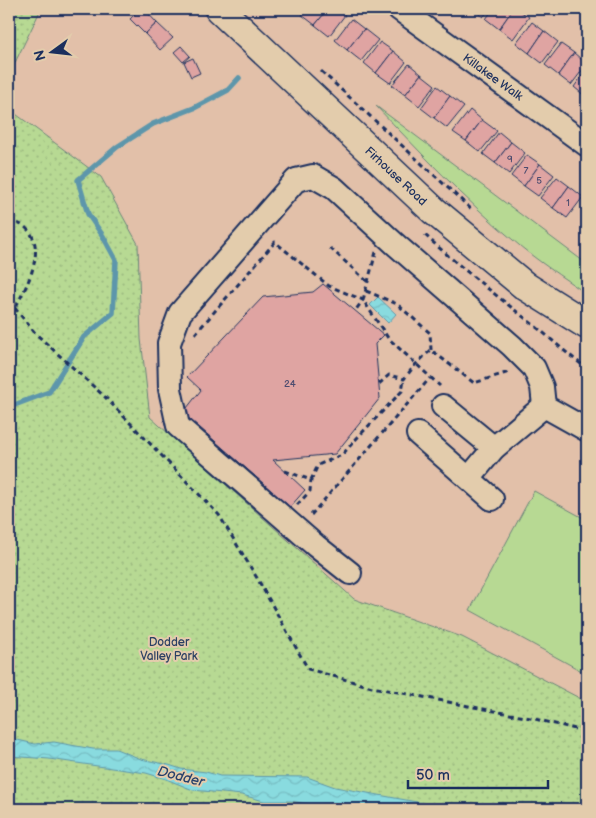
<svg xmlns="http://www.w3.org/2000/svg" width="596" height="818" font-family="'Balsamiq Sans',sans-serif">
<defs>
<pattern id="park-dots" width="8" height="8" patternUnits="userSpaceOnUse" patternTransform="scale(1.25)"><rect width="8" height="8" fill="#b7d993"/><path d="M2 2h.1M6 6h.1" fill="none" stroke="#9dbb81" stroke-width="1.8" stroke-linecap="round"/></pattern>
<pattern id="water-waves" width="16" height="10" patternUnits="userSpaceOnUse" patternTransform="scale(1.25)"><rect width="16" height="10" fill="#89dbdf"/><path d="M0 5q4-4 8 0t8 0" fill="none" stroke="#76bcc2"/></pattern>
</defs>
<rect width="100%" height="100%" fill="#e2c0a9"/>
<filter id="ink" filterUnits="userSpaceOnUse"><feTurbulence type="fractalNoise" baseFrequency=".02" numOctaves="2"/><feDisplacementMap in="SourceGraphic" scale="10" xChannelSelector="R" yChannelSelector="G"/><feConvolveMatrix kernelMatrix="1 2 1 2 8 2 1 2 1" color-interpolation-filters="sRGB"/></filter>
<g filter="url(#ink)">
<g fill="#b7d993" stroke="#698478">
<path d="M376 106 587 264V294C562 277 536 260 513 240 464 199 420 152 376 106Z"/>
<path d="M534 491 587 520V674L470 610Z"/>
</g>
<g fill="url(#park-dots)" stroke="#698478">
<path d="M9 9H41L9 75Z"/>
<path d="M9 109 101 177 138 244 141 339 150 417 354 599 462 637 587 702V809H9Z"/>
</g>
<g fill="url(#water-waves)" stroke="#5d96ab">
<path d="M378 297 396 314 388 323 370 305Z"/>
<path d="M9 738 35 744 54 742 93 749H116L141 759 169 765 181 769 206 772 220 776 307 777 335 787 444 807 476 809 510 805 547 806 564 809H325L317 806 291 801H264L242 795 193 790 166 779 146 773 49 759 9 756Z"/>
</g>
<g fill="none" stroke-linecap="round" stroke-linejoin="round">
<path stroke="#5d96ab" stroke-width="5.5" d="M9 407 49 392 84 337 113 313 116 260 103 236 88 214 78 180 117 147 153 124 194 108 228 90 239 78"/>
</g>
<g fill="#dfa4a2" stroke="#1b2f5e">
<path d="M140 9H144L157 23 145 34 130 19Z"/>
<path d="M308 9H328L315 25 302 15Z"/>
<path d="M328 9H337L345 15 329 36 315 25Z"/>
<path d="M472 9H490L483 17Z"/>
<path d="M493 9H513L499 29 486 19Z"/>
<path d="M513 9H517L529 17 513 39 499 29Z"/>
<path d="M351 19 364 29 347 50 335 40Z"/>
<path d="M532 22 544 31 529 53 516 43Z"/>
<path d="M157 23 173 38 160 50 145 34Z"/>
<path d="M364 29 378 40 361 61 347 50Z"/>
<path d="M544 31 558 42 542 63 529 53Z"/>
<path d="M380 42 393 51 376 73 364 63Z"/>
<path d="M561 44 574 53 558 75 545 65Z"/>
<path d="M181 46 190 56 183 62 174 52Z"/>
<path d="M393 51 406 62 390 83 376 73Z"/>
<path d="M574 53 587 64 571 85 558 75Z"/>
<path d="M193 58 200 73 191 77 184 62Z"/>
<path d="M409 64 421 74 405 95 392 85Z"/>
<path d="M587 69V96L586 97 574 87Z"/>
<path d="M421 74 435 85 419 106 405 95Z"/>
<path d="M437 86 450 96 434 118 421 108Z"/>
<path d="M450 96 464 107 447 128 434 118Z"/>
<path d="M470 110 482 120 466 141 453 132Z"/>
<path d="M482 120 497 131 480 152 466 141Z"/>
<path d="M499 132 511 142 495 163 483 154Z"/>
<path d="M511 142 525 153 509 174 495 163Z"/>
<path d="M527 155 540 164 524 186 511 176Z"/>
<path d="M540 164 554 175 538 196 524 186Z"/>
<path d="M557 177 569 186 553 208 540 198Z"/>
<path d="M569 186 583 197 567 218 553 208Z"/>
<path d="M323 284 384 335 375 344 380 398 335 454 273 460 305 490 290 507 183 413 201 390 187 377 263 297 313 292Z"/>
</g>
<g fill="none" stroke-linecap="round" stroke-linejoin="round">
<g stroke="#1b2f5e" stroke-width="26">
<g id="minor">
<path d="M399 9 587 145"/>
<path d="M443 406 494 448"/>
<path d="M418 434 492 499"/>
<path d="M469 478 494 448 544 406"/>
<path d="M350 573 316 546 178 426 170 389 169 343 180 313 296 180 313 176 334 188 395 244 512 346 534 368 542 387 544 406 587 430"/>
</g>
</g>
<g stroke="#1b2f5e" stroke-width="31">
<path id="major" d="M219 9 433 210 525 286 587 325"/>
</g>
<g stroke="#1b2f5e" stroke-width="3" stroke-dasharray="5 4" stroke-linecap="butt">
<path d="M321 71 471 209"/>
<path d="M9 219C14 222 22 224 26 228 51 251 20 298 9 319"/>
<path d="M425 235C462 269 501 299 540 330 556 343 570 357 587 368"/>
<path d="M330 248 368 282"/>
<path d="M376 252 363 300 388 338 440 386"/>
<path d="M366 291 397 304 430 333 431 350"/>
<path d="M9 301 36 334 105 397 219 515 257 578 308 669 372 687 535 719 587 732"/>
<path d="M195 334 275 242 329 286 363 300 355 311"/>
<path d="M379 384 389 375 404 379 415 365 431 350 474 383 509 372"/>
<path d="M285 471 311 480 318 465 342 455 358 437 402 391 404 379"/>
<path d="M297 505 310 491 311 480"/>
<path d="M311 515 430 378"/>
</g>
<use href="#minor" stroke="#e3ccac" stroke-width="22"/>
<use href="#major" stroke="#e3ccac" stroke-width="28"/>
</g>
</g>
<g text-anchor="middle" stroke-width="4" stroke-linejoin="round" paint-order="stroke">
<g font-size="10" fill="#4c4c6f">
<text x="510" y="162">9</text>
<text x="526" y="174">7</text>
<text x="539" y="184">5</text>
<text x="568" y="206">1</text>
<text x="290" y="387">24</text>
</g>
<g font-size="12" fill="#1b2f5e" stroke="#e3ccac">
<text transform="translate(493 77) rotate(36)" y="4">Killakee Walk</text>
<text transform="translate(396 176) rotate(43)" y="4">Firhouse Road</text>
</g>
<g font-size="12" fill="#2b4063" stroke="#e3ccac">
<text x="169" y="646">Dodder<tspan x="169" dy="14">Valley Park</tspan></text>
</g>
<g font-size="14" font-style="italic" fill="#26406b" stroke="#e3ccac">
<text transform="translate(181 776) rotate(14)" y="5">Dodder</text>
</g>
</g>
<rect width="596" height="818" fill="none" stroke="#e3ccac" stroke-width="30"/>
<rect x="15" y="15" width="566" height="788" fill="none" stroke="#1b2f5e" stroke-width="2" filter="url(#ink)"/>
<g transform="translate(52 52) rotate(255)" stroke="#e3ccac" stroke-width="4" paint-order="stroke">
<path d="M0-4L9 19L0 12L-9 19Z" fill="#1b2f5e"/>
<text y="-8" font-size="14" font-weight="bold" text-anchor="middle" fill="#1b2f5e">N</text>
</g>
<path d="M408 780v8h140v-8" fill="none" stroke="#1b2f5e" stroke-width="2.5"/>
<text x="416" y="780" font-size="15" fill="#1b2f5e" stroke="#e3ccac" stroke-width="4" paint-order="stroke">50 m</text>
</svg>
